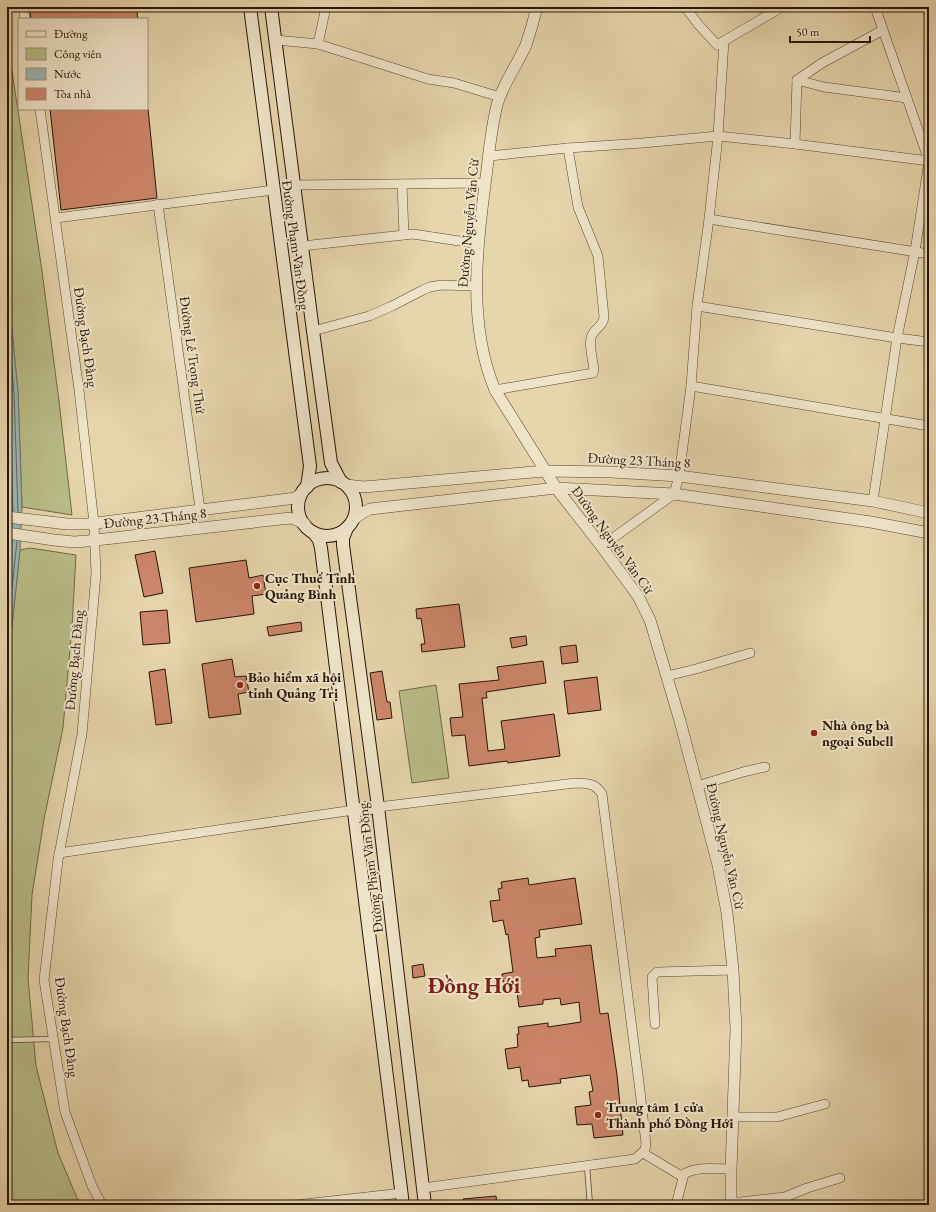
<svg xmlns="http://www.w3.org/2000/svg" width="936" height="1212" font-family="'EB Garamond',serif">
<rect width="100%" height="100%" fill="#e6d4aa"/>
<filter id="stains"><feTurbulence type="fractalNoise" baseFrequency=".005" numOctaves="4"/><feColorMatrix values="0 0 0 0 .2 0 0 0 0 .09 0 0 0 0 .02 0 0 0 .5 -.17"/></filter>
<radialGradient id="worn" r=".72"><stop offset=".6" stop-color="#630" stop-opacity="0"/><stop offset="1" stop-color="#630" stop-opacity=".3"/></radialGradient>
<g fill="#b8bc86" stroke="#706846">
<path d="M7 38 42 271 59 401 72 515 22 507 18 392 7 279Z"/>
<path d="M30 548 76 555 72 627 63 728 44 819 32 895 28 978 36 1066 58 1153 80 1205H7V673L20 550Z"/>
<path d="M436 685 449 778 412 783 399 691Z"/>
</g>
<path fill="#9bb5b4" stroke="#6d756f" d="M7 279 18 392 22 507 20 550 7 673Z"/>
<g fill="none" stroke-linecap="round" stroke-linejoin="round">
<g stroke="#62655e" stroke-width="1">
<path d="M7 313 14 393 18 512"/>
<path d="M7 367 9 393 13 511"/>
<path d="M7 590 12 540"/>
<path d="M7 636 17 541"/>
</g>
</g>
<g fill="#cb8568" stroke="#291507">
<path d="M29 7H136L138 19H31Z"/>
<path d="M50 109H148L157 198 61 210Z"/>
<path d="M155 551 163 593 144 597 135 555Z"/>
<path d="M246 560 249 578 263 575 266 594 252 596 254 614 196 622 189 568Z"/>
<path d="M459 604 465 647 422 652 421 644H425L421 618 417 619 416 609Z"/>
<path d="M167 610 170 643 143 645 140 612Z"/>
<path d="M301 622 302 631 269 636 267 627Z"/>
<path d="M526 636 527 645 512 648 510 638Z"/>
<path d="M576 645 578 662 562 664 560 647Z"/>
<path d="M232 659 235 677 246 676 249 692 238 694 241 714 209 718 202 664Z"/>
<path d="M543 661 546 683 486 692 487 698H482L488 751 505 749 501 721 554 714 560 756 508 763 507 761 469 766 465 735 452 736 450 718 463 717 459 684 499 680 497 667Z"/>
<path d="M165 669 172 723 156 725 149 672Z"/>
<path d="M382 671 387 702H390L392 718 377 720 370 673Z"/>
<path d="M597 677 601 710 568 714 564 681Z"/>
<path d="M528 878 529 885 575 878 582 924 539 930 540 937 535 938 537 958 556 956 555 949 591 945 600 1014 608 1013 617 1075 623 1135 594 1138 592 1124 577 1125 575 1107 591 1105 589 1092 593 1091 590 1075 560 1079 561 1083 529 1087 528 1080 522 1081 520 1067 508 1069 505 1049 518 1047 517 1034H519L518 1027 548 1023V1027L581 1022 579 1002 561 1005 560 998 543 1000V1004L519 1007 517 992 505 993 502 974 513 972 508 934 506 935 503 920 493 922 490 901 500 900 498 889 502 888 501 882Z"/>
<path d="M423 964 425 976 413 978 412 966Z"/>
<path d="M496 1196 497 1205H463V1199Z"/>
</g>
<g fill="none" stroke-linecap="round" stroke-linejoin="round">
<g stroke="#584530" stroke-width="6">
<g id="service">
<path d="M7 1040 53 1039"/>
<path d="M587 1166 590 1205"/>
</g>
</g>
<g stroke="#584530" stroke-width="10">
<g id="minor">
<path d="M23 7 25 19"/>
<path d="M685 7 698 24 717 45 782 7"/>
<path d="M875 7 929 161"/>
<path d="M276 40 318 44 428 79 454 83 500 97"/>
<path d="M318 44 326 7"/>
<path d="M797 80 824 87 907 98"/>
<path d="M797 80 822 63 883 30"/>
<path d="M40 109 79 390 94 523 96 574 82 734 58 860 44 980 65 1112 92 1186 102 1205"/>
<path d="M795 144 797 80"/>
<path d="M489 156 568 148 643 143 718 136 795 144 929 161 915 251 897 338 873 501"/>
<path d="M402 184 404 235"/>
<path d="M294 185 485 183"/>
<path d="M158 204 200 509"/>
<path d="M56 218 274 190"/>
<path d="M709 219 929 254"/>
<path d="M302 246 413 234 479 244"/>
<path d="M697 306 897 338 929 342"/>
<path d="M313 331 369 316 392 306 423 290 430 287 441 285 476 286"/>
<path d="M691 386 929 426"/>
<path d="M495 390 593 373 594 370C593 361 588 342 592 335 596 327 603 327 604 317L598 256 578 207 568 148"/>
<path d="M602 546 674 494 679 476 691 386 697 306 709 219 718 136 724 41"/>
<path d="M667 676 696 669 750 653"/>
<path d="M697 786 743 772 765 767"/>
<path d="M378 807 575 783C587 783 595 783 602 794L640 1091 646 1144 645 1150 635 1159 423 1188"/>
<path d="M59 853 354 810"/>
<path d="M655 1024 652 977 657 972 733 970"/>
<path d="M733 1117H777L825 1104"/>
<path d="M643 1153 683 1177"/>
<path d="M731 1203 785 1197 807 1188 840 1178"/>
<path d="M296 1205 402 1193"/>
<path d="M676 1205 684 1174C698 1166 716 1169 731 1169"/>
</g>
</g>
<g stroke="#584530" stroke-width="12">
<g id="tertiary">
<path d="M537 7C534 19 530 33 526 45 517 65 503 84 497 105 491 129 489 153 486 177 477 247 467 323 495 390L556 488 599 543 638 596 650 620 680 721 718 865 727 913 733 970 736 1029 731 1169V1205"/>
<path d="M346 485 364 487 545 471 611 472 679 476 873 501 929 513"/>
<path d="M7 517 67 524H88L288 499 295 498 302 493"/>
<path d="M354 519 362 513 370 509 556 488 674 494 871 522 929 533"/>
<path d="M7 533 54 540 74 542 87 541 290 518 297 520 305 524"/>
</g>
</g>
<g stroke="#291507" stroke-width="14">
<g id="secondary">
<path d="M250 7 310 466 307 487"/>
<path d="M271 7 313 331 331 463 341 482"/>
<circle cx="327" cy="507" r="29"/>
<path d="M347 528 343 538V545L378 807 425 1205"/>
<path d="M314 533 319 540 321 548 403 1205"/>
<path d="M354 810 378 807"/>
</g>
</g>
<use href="#service" stroke="#efe3c8" stroke-width="4.5"/>
<use href="#minor" stroke="#efe3c8" stroke-width="9"/>
<use href="#tertiary" stroke="#efe3c8" stroke-width="11"/>
<use href="#secondary" stroke="#efe3c8" stroke-width="12"/>
</g>
<g fill="#8f2418" stroke="#efe3c8" stroke-width="1.5">
<circle cx="257" cy="586" r="4"/>
<circle cx="240" cy="685" r="4"/>
<circle cx="814" cy="733" r="4"/>
<circle cx="598" cy="1115" r="4"/>
</g>
<g text-anchor="middle" stroke-width="4" stroke-linejoin="round" paint-order="stroke">
<g font-size="14" fill="#291507" stroke="#efe3c8">
<text transform="translate(468 223) rotate(-85)" y="5">Đường Nguyễn Văn Cừ</text>
<text transform="translate(296 245) rotate(82)" y="5">Đường Phạm Văn Đồng</text>
<text transform="translate(86 337) rotate(82)" y="5">Đường Bạch Đằng</text>
<text transform="translate(193 355) rotate(82)" y="5">Đường Lê Trọng Thứ</text>
<text transform="translate(639 460) rotate(3)" y="5">Đường 23 Tháng 8</text>
<text transform="translate(155 518) rotate(-6)" y="5">Đường 23 Tháng 8</text>
<text transform="translate(613 540) rotate(54)" y="5">Đường Nguyễn Văn Cừ</text>
<text transform="translate(74 660) rotate(-85)" y="5">Đường Bạch Đằng</text>
<text transform="translate(726 846) rotate(77)" y="5">Đường Nguyễn Văn Cừ</text>
<text transform="translate(370 868) rotate(-97)" y="5">Đường Phạm Văn Đồng</text>
<text transform="translate(67 1027) rotate(82)" y="5">Đường Bạch Đằng</text>
</g>
<g font-size="14" font-weight="bold" fill="#291507" stroke="#efe3c8" text-anchor="start">
<text x="265" y="583">Cục Thuế Tỉnh<tspan x="265" dy="16">Quảng Bình</tspan></text>
<text x="248" y="682">Bảo hiểm xã hội<tspan x="248" dy="16">tỉnh Quảng Trị</tspan></text>
<text x="822" y="730">Nhà ông bà<tspan x="822" dy="16">ngoại Subell</tspan></text>
<text x="606" y="1112">Trung tâm 1 cửa<tspan x="606" dy="16">Thành phố Đồng Hới</tspan></text>
</g>
<g font-size="22" font-weight="bold" fill="#7a1f14" stroke="#efe3c8">
<text x="474" y="993">Đồng Hới</text>
</g>
</g>
<rect width="936" height="1212" fill="none" stroke="#e6d4aa" stroke-width="24"/>
<rect x="8" y="8" width="920" height="1196" fill="none" stroke="#291507" stroke-width="2"/>
<rect x="12" y="12" width="912" height="1188" fill="none" stroke="#291507"/>
<rect x="18" y="18" width="130" height="92" fill="#efe3c8" stroke="#a0917b"/>
<rect x="26" y="31" width="20" height="6" fill="#efe3c8" stroke="#a0917b"/>
<text x="54" y="38" font-size="12" fill="#291507">Đường</text>
<rect x="26" y="48" width="20" height="12" fill="#b8bc86" stroke="#a0917b"/>
<text x="54" y="58" font-size="12" fill="#291507">Công viên</text>
<rect x="26" y="68" width="20" height="12" fill="#9bb5b4" stroke="#a0917b"/>
<text x="54" y="78" font-size="12" fill="#291507">Nước</text>
<rect x="26" y="88" width="20" height="12" fill="#cb8568" stroke="#a0917b"/>
<text x="54" y="98" font-size="12" fill="#291507">Tòa nhà</text>
<path d="M790 36v6h80v-6" fill="none" stroke="#291507" stroke-width="2"/>
<text x="796" y="36" font-size="12" fill="#291507" stroke="#efe3c8" stroke-width="3" paint-order="stroke">50 m</text>
<rect width="100%" height="100%" filter="url(#stains)"/>
<rect width="100%" height="100%" fill="url(#worn)"/>
</svg>
